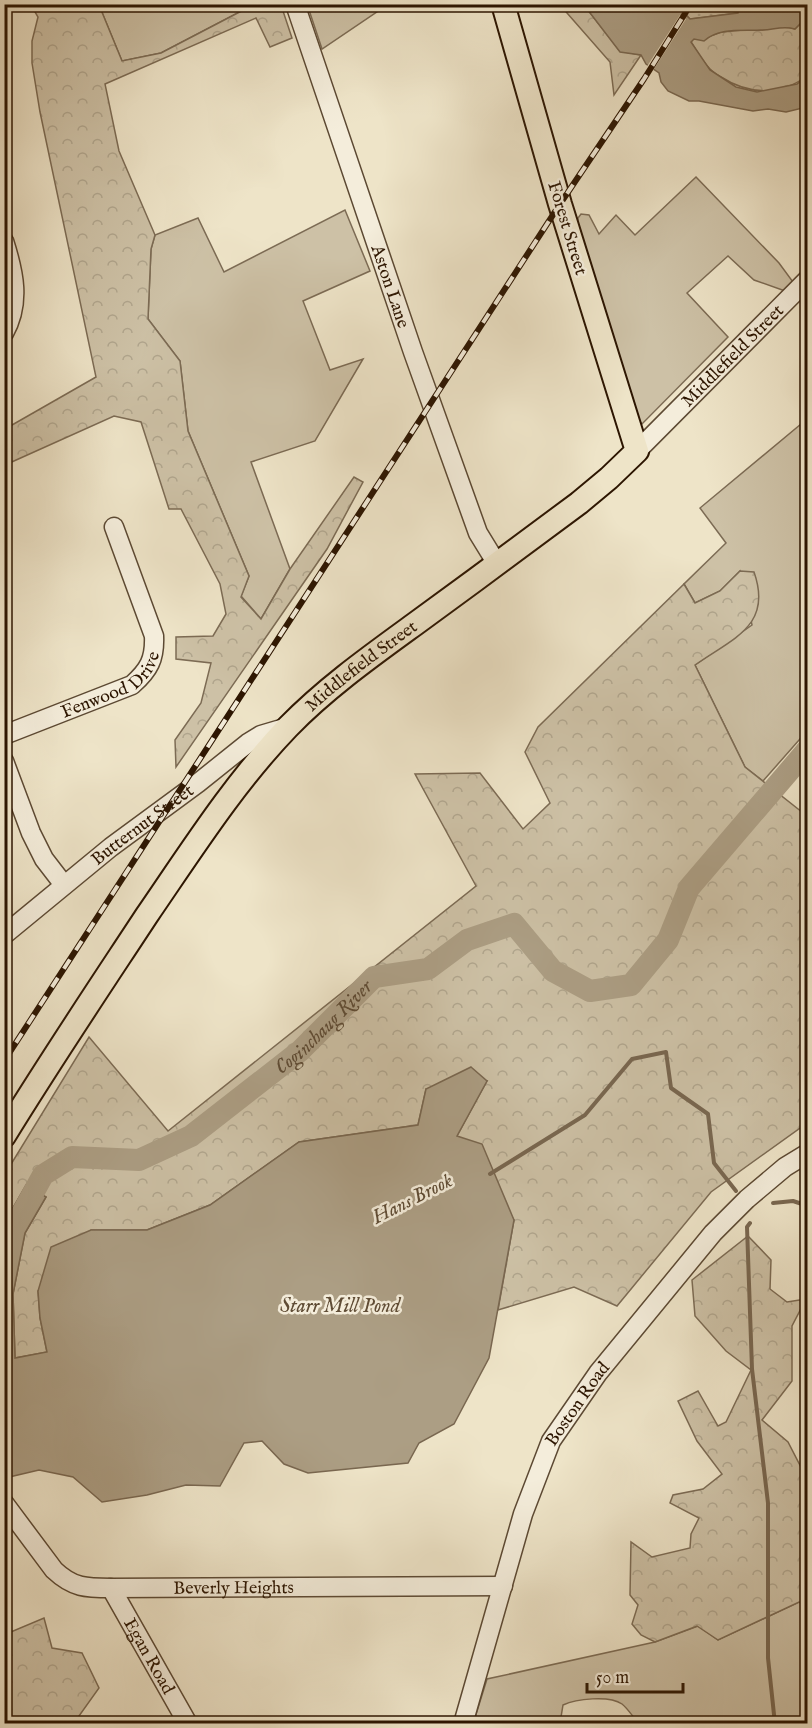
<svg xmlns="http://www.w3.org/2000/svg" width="812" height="1728" font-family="'IM FELL English',serif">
<defs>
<pattern id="forest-crowns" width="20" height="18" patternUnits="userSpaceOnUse" patternTransform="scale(1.5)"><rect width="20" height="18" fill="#cdc1a6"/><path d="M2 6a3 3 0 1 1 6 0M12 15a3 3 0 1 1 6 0" fill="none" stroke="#b0a58d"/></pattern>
<pattern id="park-dots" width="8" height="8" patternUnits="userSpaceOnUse" patternTransform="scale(1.5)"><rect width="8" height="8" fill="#cdc1a6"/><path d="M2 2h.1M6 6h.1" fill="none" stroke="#b0a58d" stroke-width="1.8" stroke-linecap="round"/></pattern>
</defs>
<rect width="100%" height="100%" fill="#eee4c8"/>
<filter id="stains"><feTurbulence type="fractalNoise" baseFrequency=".00333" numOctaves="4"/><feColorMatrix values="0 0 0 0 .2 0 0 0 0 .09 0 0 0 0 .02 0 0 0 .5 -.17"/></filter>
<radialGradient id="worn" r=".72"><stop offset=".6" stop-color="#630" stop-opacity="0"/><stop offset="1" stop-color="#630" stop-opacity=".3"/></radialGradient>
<g fill="#cdc1a6" stroke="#7c6b54" stroke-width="1.5">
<path d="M307 4H387V5L322 49Z"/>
<path d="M99 5H253L161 53 122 61Z"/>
<path d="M696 177 779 263 793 282 788 292 754 280 728 256 687 293 728 337 642 424 636 417 577 226 578 218 581 214 589 215 599 234 616 215 635 235Z"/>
<path d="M345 210 370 271 303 301 330 370 363 359 315 441 251 462 290 569 261 619 241 596 249 576 188 431 180 361 148 319 151 249 155 235 198 218 224 272Z"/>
<path d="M807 419V731L763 781 745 767 695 665 752 625 740 571 720 591 695 603 684 584 726 543 700 508Z"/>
<path d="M799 1602 807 1605V1723H652L648 1718 635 1719C631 1714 627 1708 622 1704 609 1695 576 1699 563 1705L560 1723 473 1724 487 1679 655 1642 698 1626 718 1640Z"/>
</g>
<g fill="url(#forest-crowns)" stroke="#7c6b54" stroke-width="1.5">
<path d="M31 5H99L122 61 161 53 253 5H281L292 38 270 47 256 18 105 84 119 151 155 235 151 249 148 319 180 361 188 431 249 576 241 597 261 619 290 569 354 477 363 482 327 549 176 767 175 740 201 703 211 663 176 659V637L213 636 226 614 220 584 181 509H169L141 422 114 416 5 465V429L96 377 40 112 32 63V41L38 17Z"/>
<path d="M560 5H584L620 51 641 55 614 95 610 62Z"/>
<path d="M807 20V76C780 96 749 95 721 77 717 75 713 72 710 69 702 61 697 51 691 42L693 39 708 37 721 32 743 30H762L784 26 795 29 802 22Z"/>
<path d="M740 571 754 572C773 626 733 638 695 665L745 767 807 816V1123L711 1192 617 1306 574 1287 498 1310 514 1220 457 1136 487 1081 426 1089 418 1125 299 1142 210 1205 147 1230H91L38 1291 40 1318 47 1352 15 1358 13 1294 25 1233 46 1197 26 1186 5 1222V1174L89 1037 168 1131 476 886 415 774 480 773 523 829 550 803 525 752 538 727 684 584 695 603 720 591Z"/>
<path d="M748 1236 771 1260 770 1289 787 1302 806 1299 792 1326V1381L762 1420 788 1442 807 1479V1605L799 1602 718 1640 697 1626 655 1642 641 1635 632 1624 638 1605 630 1595 631 1542 652 1557 690 1548 691 1534 699 1518 670 1503 673 1495 703 1489 722 1474 697 1441 678 1401 698 1391 718 1426 726 1422 751 1370 726 1351 695 1316 692 1280Z"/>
<path d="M44 1618 52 1648 82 1653 99 1688 74 1723H5V1695L9 1688 6 1634Z"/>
</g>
<path fill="url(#park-dots)" stroke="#7c6b54" stroke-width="1.5" d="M676 5H740L738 13 690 19Z"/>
<g fill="#ac9e84" stroke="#796750" stroke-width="1.5">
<path d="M584 5H608L610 8 619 5H676L690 19 738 13 740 5H807V20L802 22 795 29C782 25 774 30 761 30 743 31 719 27 704 41L694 39 691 42 710 70 736 87 757 92 797 84 807 76V107L786 112 768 109 753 111 699 101H689L668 91 661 82 659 73 646 64 641 55 620 52Z"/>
<path d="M471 1067 487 1081 457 1136 482 1144 514 1220 489 1358 454 1424 419 1443 408 1463 308 1473 284 1464 262 1441 244 1443 220 1486 186 1485 147 1495 102 1502 73 1477 39 1470 5 1478V1222L26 1185 46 1197 25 1233 13 1294 15 1358 47 1352 40 1318 38 1291 51 1247 91 1230H147L210 1205 299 1142 418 1125 426 1089Z"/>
</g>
<path fill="#eee4c8" d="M680 15 686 19 652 72 646 68Z"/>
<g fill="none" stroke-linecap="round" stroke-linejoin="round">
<g stroke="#796750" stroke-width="4">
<path d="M490 1174 585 1115 632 1059 666 1052 671 1088 708 1114 714 1163 736 1191"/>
<path d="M773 1203 793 1201 808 1206"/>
<path d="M750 1223 747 1227 752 1369 768 1503V1658L775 1724"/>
</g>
<path stroke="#ac9e84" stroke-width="22" id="s1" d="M20 1217 43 1175 72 1157 139 1160 191 1136 300 1051 374 977 428 969 467 940 514 924 553 971 590 991 631 985 668 940 689 888 808 749"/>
<g stroke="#5c4933" stroke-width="21">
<g id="minor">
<path id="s2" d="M295 4 413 352 478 533 497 564"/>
<path d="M4 241C14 272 21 303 4 333"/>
<path id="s3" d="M637 451 808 279"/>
<path id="s4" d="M4 735 132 685C149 670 155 659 154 636L114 527"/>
<path d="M4 761 31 833 44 859 64 885"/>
<path id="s5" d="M4 935 111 847 198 783 248 743 261 735 288 727"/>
<path id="s6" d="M4 1503 54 1570C73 1588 86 1588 111 1588L503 1586"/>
<path id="s7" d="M111 1588 188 1724"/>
<path id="s8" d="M463 1724 523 1514 551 1441 598 1373 713 1233 747 1199 785 1167 808 1153"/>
</g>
</g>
<g stroke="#2c1501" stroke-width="26">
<g id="major">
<path id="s9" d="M4 1136C50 1061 99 988 147 915 191 851 234 783 288 727 326 688 371 656 415 624 470 584 524 544 579 503L609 478 637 451 560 204 503 4"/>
</g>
</g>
<use href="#minor" stroke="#f4eddb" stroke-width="18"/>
<use href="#major" stroke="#eee4c8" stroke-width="22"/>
<g stroke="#2c1501" stroke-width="6">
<path id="rail" d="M4 1061 560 204 644 79 691 4"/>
</g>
<use href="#rail" stroke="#f4eddb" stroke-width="4" stroke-dasharray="11" stroke-linecap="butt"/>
</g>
<g text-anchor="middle" stroke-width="5" stroke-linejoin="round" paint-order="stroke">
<g font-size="18" fill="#2c1501" stroke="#f4eddb">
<text transform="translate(568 228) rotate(73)" y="6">Forest Street</text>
<text dy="6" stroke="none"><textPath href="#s2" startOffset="298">Aston Lane</textPath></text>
<text dy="6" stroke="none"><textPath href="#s3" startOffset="135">Middlefield Street</textPath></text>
<text dy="6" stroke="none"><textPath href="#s9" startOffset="594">Middlefield Street</textPath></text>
<text dy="6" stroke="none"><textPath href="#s4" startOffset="120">Fenwood Drive</textPath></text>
<text dy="6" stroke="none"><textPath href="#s5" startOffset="177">Butternut Street</textPath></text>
<text dy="6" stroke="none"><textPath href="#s8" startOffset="342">Boston Road</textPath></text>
<text dy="6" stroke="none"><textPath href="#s6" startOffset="268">Beverly Heights</textPath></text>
<text dy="6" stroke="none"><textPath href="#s7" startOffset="78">Egan Road</textPath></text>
</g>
<g font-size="20" font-style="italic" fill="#5f4c35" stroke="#f4eddb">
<text dy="7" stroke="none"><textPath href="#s1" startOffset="378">Coginchaug River</textPath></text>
<text transform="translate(412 1198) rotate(-27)" y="7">Hans Brook</text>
<text x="340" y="1312">Starr Mill Pond</text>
</g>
</g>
<rect width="812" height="1728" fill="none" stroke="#eee4c8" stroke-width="24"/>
<rect x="6" y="6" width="800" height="1716" fill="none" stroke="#2c1501" stroke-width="3"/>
<rect x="12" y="12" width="788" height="1704" fill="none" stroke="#2c1501" stroke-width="1.5"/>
<path d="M587 1683v9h96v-9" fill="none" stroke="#2c1501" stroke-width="3"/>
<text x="596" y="1683" font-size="18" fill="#2c1501" stroke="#f4eddb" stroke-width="4.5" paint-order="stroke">50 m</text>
<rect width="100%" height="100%" filter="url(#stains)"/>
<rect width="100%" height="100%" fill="url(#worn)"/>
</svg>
